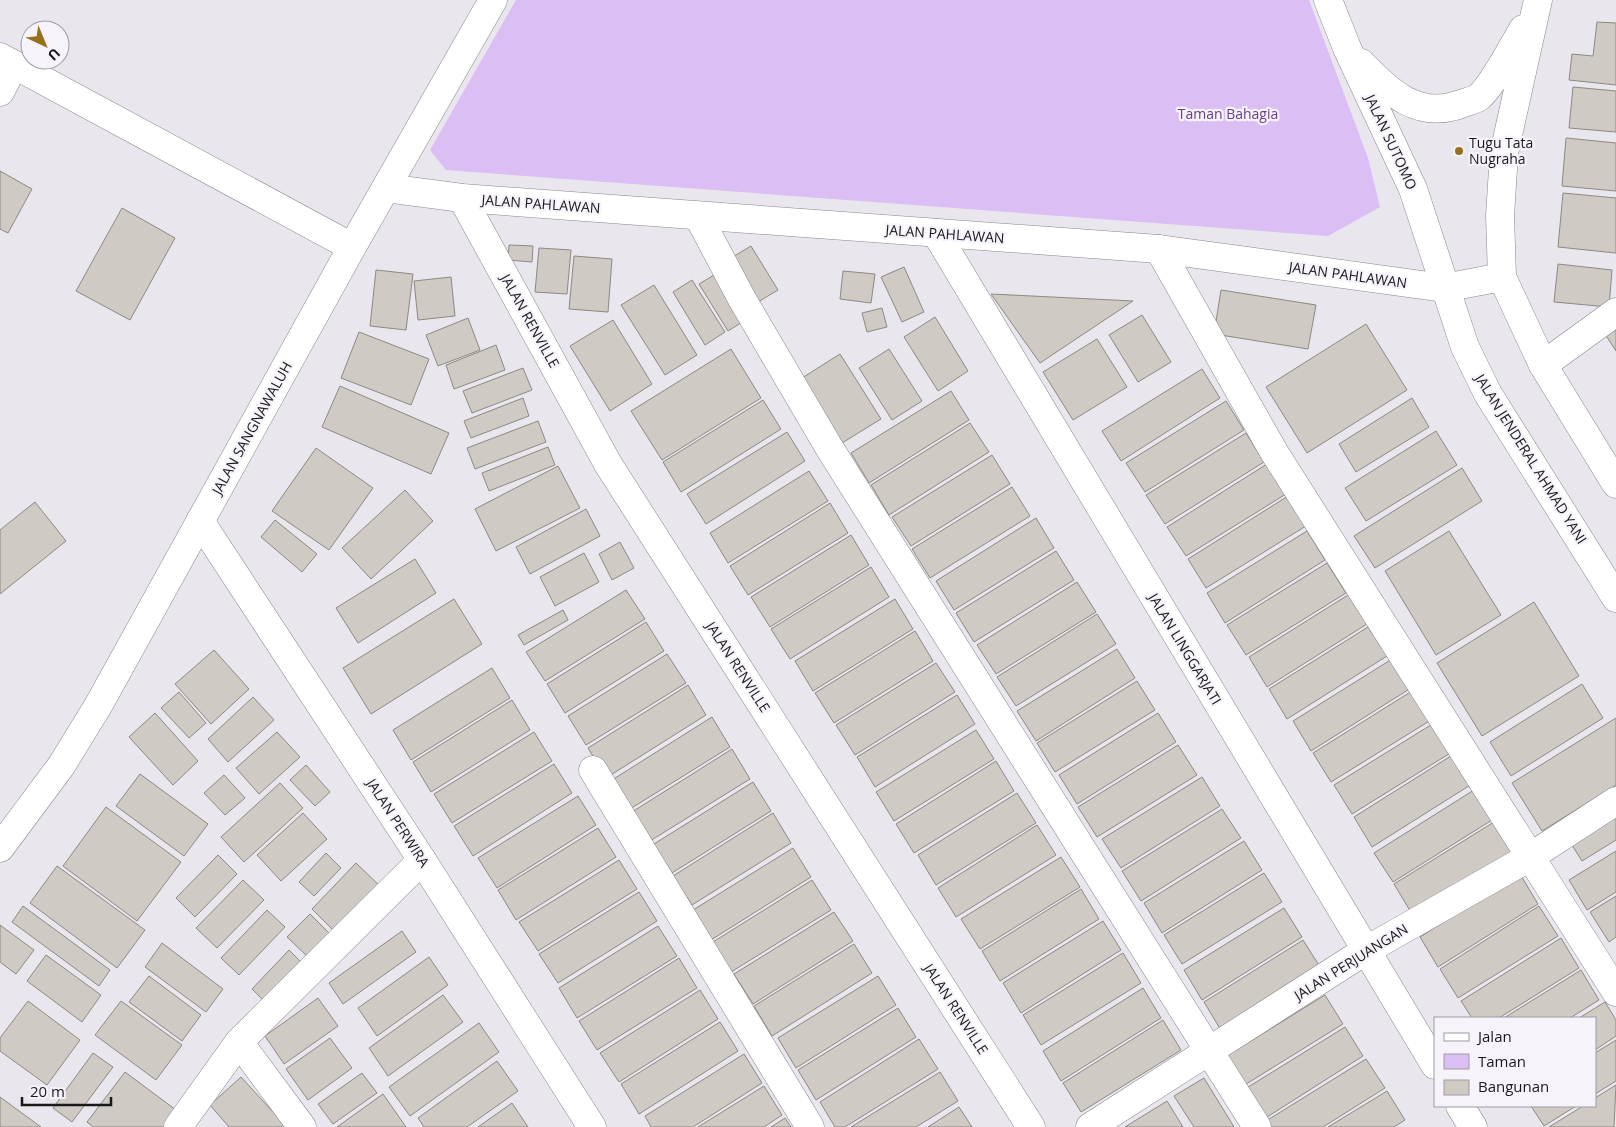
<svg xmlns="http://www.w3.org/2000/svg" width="1616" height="1127" font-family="'Open Sans',sans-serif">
<rect width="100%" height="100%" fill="#eae6ee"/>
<path fill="#dabef4" d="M516 0H1309L1368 158 1380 207 1328 236 446 170 430 150Z"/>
<g fill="#cfcac3" stroke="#8c8882">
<path d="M1597 22 1616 23V85L1569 80 1572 54 1593 56Z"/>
<path d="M1573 87 1616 91V132L1569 128Z"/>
<path d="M1566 138 1616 143V191L1562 186Z"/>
<path d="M0 171 32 189 8 233 0 229Z"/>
<path d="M1563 193 1616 198V253L1558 247Z"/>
<path d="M122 208 175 238 130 320 76 291Z"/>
<path d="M509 245 533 246 532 262 508 260Z"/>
<path d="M751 246 778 290 753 305 726 261Z"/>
<path d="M539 248 571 250 567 294 535 292Z"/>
<path d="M574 256 612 259 608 312 569 309Z"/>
<path d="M1558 264 1612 270 1609 307 1554 302Z"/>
<path d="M904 267 924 312 902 322 881 277Z"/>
<path d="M376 270 413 274 406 330 370 326Z"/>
<path d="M843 271 875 274 871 303 840 299Z"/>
<path d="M714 275 744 321 728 331 699 284Z"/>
<path d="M451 277 455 316 418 320 414 281Z"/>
<path d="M692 280 725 332 705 345 673 292Z"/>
<path d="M654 285 697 355 665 375 621 305Z"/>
<path d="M1221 290 1316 305 1308 349 1214 334Z"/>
<path d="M991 294 1133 301 1040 363Z"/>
<path d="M882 308 887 327 867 332 862 313Z"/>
<path d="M1142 315 1171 362 1138 382 1109 335Z"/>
<path d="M935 317 968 371 938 391 904 337Z"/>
<path d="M468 318 480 350 438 366 426 335Z"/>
<path d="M613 320 652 384 610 411 570 346Z"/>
<path d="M1366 324 1407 390 1307 453 1266 387Z"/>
<path d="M1616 327V351L1605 334Z"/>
<path d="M359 332 429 359 411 405 341 378Z"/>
<path d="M1097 339 1127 387 1073 420 1043 372Z"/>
<path d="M496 345 505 370 454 389 446 365Z"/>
<path d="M731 349 761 398 662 460 631 411Z"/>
<path d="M889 349 922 401 892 420 859 368Z"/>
<path d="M840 354 881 419 842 443 802 378Z"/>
<path d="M523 368 532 390 472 413 463 391Z"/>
<path d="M1202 369 1220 398 1121 461 1102 431Z"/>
<path d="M340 386 449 433 431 474 322 427Z"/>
<path d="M951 391 969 420 869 483 851 453Z"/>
<path d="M523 398 529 416 471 438 464 421Z"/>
<path d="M1412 398 1429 427 1356 472 1339 444Z"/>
<path d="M763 400 781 429 681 492 663 462Z"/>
<path d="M1226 401 1244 430 1145 492 1126 463Z"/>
<path d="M538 421 546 442 475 469 467 448Z"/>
<path d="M970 423 989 452 889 515 871 485Z"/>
<path d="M1436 431 1457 465 1366 521 1345 488Z"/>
<path d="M787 432 805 461 706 524 687 494Z"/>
<path d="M1246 433 1264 462 1165 524 1146 495Z"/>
<path d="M548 447 555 465 489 491 482 473Z"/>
<path d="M316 448 373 488 329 550 272 511Z"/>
<path d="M992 455 1010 484 911 546 892 517Z"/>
<path d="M1267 464 1286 494 1186 556 1167 527Z"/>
<path d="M558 466 580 508 496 551 475 509Z"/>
<path d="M1462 468 1482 501 1375 568 1354 536Z"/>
<path d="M809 471 828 501 728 563 710 533Z"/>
<path d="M1012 487 1030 516 930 578 912 549Z"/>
<path d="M405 490 433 521 371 579 342 548Z"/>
<path d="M1288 496 1306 526 1206 588 1188 559Z"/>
<path d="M35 502 66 541 0 594V530Z"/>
<path d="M830 503 848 533 748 595 730 566Z"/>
<path d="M586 509 600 536 530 574 516 547Z"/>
<path d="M1036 518 1054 548 954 610 936 581Z"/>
<path d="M275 520 317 554 302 572 261 537Z"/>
<path d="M1307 531 1325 560 1225 623 1207 593Z"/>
<path d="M1449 531 1501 615 1436 655 1385 571Z"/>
<path d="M851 535 869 565 770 627 751 597Z"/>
<path d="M620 542 634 568 612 580 599 554Z"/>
<path d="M1056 551 1074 580 974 642 956 613Z"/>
<path d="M584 553 599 582 555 606 540 577Z"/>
<path d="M415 559 436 593 358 643 336 608Z"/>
<path d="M1327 563 1346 593 1246 655 1227 625Z"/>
<path d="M871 567 889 597 790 659 771 629Z"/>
<path d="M1077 582 1096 612 996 674 977 645Z"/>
<path d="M626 590 645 619 545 681 526 652Z"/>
<path d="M1348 595 1367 624 1267 687 1249 657Z"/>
<path d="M454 599 482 644 371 714 343 668Z"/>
<path d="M895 599 913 629 813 691 795 661Z"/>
<path d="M1534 602 1579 676 1482 736 1437 663Z"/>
<path d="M563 610 568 620 524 645 518 635Z"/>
<path d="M1097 614 1116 644 1016 706 997 677Z"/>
<path d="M646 622 664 651 565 713 547 684Z"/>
<path d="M1368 627 1387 656 1287 719 1269 689Z"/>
<path d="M915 631 933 661 834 723 815 693Z"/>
<path d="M1117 649 1135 678 1036 741 1017 711Z"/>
<path d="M214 650 249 689 211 724 175 684Z"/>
<path d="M667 654 686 683 586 745 568 716Z"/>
<path d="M1392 659 1411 688 1311 751 1293 721Z"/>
<path d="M936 663 955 692 855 755 836 725Z"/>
<path d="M492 668 510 698 411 760 393 730Z"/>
<path d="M1137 681 1155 710 1055 772 1037 743Z"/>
<path d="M1582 684 1603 718 1511 776 1490 742Z"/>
<path d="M688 685 706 715 606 778 588 748Z"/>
<path d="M1412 691 1431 720 1331 782 1313 753Z"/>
<path d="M179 692 206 723 189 738 161 708Z"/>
<path d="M957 695 975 724 875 787 857 757Z"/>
<path d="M253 697 274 720 228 762 208 739Z"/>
<path d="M512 700 530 730 431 792 413 762Z"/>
<path d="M155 713 198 761 173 785 129 737Z"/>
<path d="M1158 713 1176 742 1077 804 1059 775Z"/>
<path d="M712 717 730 747 630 809 612 780Z"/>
<path d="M1616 718V785L1542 831 1512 783Z"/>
<path d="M1434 723 1452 752 1352 814 1334 785Z"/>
<path d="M976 730 994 759 894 821 876 792Z"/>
<path d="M277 732 300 757 259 794 236 768Z"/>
<path d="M534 732 552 761 452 823 434 794Z"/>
<path d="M1178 745 1197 775 1097 837 1078 807Z"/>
<path d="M732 749 750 779 650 841 632 812Z"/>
<path d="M1454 754 1472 784 1372 847 1354 817Z"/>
<path d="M996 761 1014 791 914 853 896 824Z"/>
<path d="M554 764 572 793 473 856 454 826Z"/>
<path d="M306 765 330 792 315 806 290 780Z"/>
<path d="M140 774 208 824 184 856 116 806Z"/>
<path d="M224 775 245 798 225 815 204 793Z"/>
<path d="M1202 777 1220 806 1121 868 1102 839Z"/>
<path d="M753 782 771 811 672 873 654 844Z"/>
<path d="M280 783 303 808 244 862 221 837Z"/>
<path d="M1474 790 1492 820 1393 882 1374 853Z"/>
<path d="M1017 793 1036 823 936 885 918 855Z"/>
<path d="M578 796 596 825 497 888 478 858Z"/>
<path d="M106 807 181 862 137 921 63 866Z"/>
<path d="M1222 809 1241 838 1141 901 1122 871Z"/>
<path d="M303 813 327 839 281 881 257 855Z"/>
<path d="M773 813 791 843 692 905 673 876Z"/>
<path d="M1616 814V840L1582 861 1570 842Z"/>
<path d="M1494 822 1512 852 1412 914 1394 884Z"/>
<path d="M1037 825 1056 855 956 917 938 888Z"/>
<path d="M598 828 616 857 516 920 498 890Z"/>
<path d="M1244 841 1262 870 1162 933 1144 903Z"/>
<path d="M793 848 811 877 711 940 693 910Z"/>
<path d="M1616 851V892L1587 910 1569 880Z"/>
<path d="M326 853 341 868 314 896 299 882Z"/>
<path d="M218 855 237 874 195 917 176 898Z"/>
<path d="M1061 857 1080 887 980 949 961 919Z"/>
<path d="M619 860 637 889 538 951 519 922Z"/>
<path d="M356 863 383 889 338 935 312 909Z"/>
<path d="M57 866 145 930 117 968 30 903Z"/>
<path d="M1264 873 1282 902 1182 964 1164 935Z"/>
<path d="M1520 874 1538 904 1438 967 1420 937Z"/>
<path d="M243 880 264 900 217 948 196 928Z"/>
<path d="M812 880 831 910 731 972 713 942Z"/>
<path d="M1081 889 1099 919 1000 981 982 951Z"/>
<path d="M639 892 657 921 558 983 539 954Z"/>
<path d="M1616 896V937L1609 942 1590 912Z"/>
<path d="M23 906 110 970 99 986 12 922Z"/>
<path d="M1539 906 1558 936 1458 998 1440 969Z"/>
<path d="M1284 908 1302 937 1202 1000 1184 970Z"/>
<path d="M267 910 285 927 239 975 221 958Z"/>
<path d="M834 912 853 941 753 1004 734 974Z"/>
<path d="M310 914 330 934 308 957 287 937Z"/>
<path d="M1103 921 1121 950 1021 1013 1003 983Z"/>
<path d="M0 925 34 950 16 974 0 962Z"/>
<path d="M658 926 677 956 577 1018 559 988Z"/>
<path d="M402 931 416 952 343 1004 329 983Z"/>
<path d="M1561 938 1579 968 1499 1018H1472L1461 1001Z"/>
<path d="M1303 940 1322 970 1222 1032 1204 1002Z"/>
<path d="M162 943 223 989 206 1012 145 967Z"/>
<path d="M854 944 872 973 772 1036 754 1006Z"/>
<path d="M289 950 302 963 265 1002 252 989Z"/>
<path d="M1123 953 1141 983 1041 1045 1023 1015Z"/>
<path d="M46 955 101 995 82 1022 27 981Z"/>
<path d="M429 957 448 985 377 1036 358 1008Z"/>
<path d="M679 958 697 988 597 1050 579 1021Z"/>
<path d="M1581 970 1599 1000 1570 1018H1504Z"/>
<path d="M149 976 201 1015 182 1041 129 1002Z"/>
<path d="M878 976 896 1005 796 1068 778 1038Z"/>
<path d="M1143 988 1161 1018 1061 1081 1043 1051Z"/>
<path d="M700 990 718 1019 619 1082 600 1053Z"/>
<path d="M443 995 463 1022 388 1076 369 1048Z"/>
<path d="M1325 995 1343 1024 1243 1086 1225 1057Z"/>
<path d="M318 998 338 1026 284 1064 265 1036Z"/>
<path d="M28 1001 80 1040 47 1085 0 1051V1038Z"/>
<path d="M121 1001 182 1045 156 1080 95 1035Z"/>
<path d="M1605 1002 1616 1020V1036L1595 1050V1018H1579Z"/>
<path d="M898 1008 916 1037 816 1100 798 1070Z"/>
<path d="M1163 1020 1181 1050 1081 1112 1063 1083Z"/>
<path d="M720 1022 738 1051 639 1114 621 1084Z"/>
<path d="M479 1023 499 1052 410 1116 389 1087Z"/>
<path d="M1345 1027 1363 1056 1264 1119 1245 1089Z"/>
<path d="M330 1038 352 1068 308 1100 286 1069Z"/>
<path d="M919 1039 938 1069 845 1127H835L820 1102Z"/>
<path d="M1616 1040V1081L1595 1094V1053Z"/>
<path d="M93 1053 113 1067 72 1122 53 1108Z"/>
<path d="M744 1054 762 1083 693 1127H651L645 1116Z"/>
<path d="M1366 1059 1385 1088 1323 1127H1270L1266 1121Z"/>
<path d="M497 1061 518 1091 467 1127H424L418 1118Z"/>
<path d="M125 1072 180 1113 170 1127H93L87 1122Z"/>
<path d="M940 1072 958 1101 916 1127H851Z"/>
<path d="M362 1073 377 1093 333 1124 318 1104Z"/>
<path d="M241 1077 284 1124 281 1127H229L210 1105Z"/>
<path d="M1204 1078 1234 1127H1194L1174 1096Z"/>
<path d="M1616 1085 1614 1127H1549L1583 1106H1595V1098Z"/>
<path d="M764 1086 782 1115 764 1127H698Z"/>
<path d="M1387 1091 1405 1120 1394 1127H1328Z"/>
<path d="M383 1094 406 1127H337Z"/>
<path d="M0 1097 41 1127H0Z"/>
<path d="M1167 1101 1183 1127H1125Z"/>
<path d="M512 1103 528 1127H478Z"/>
<path d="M1531 1106H1576L1544 1126Z"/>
<path d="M959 1107 972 1127H928Z"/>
<path d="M785 1118 791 1127H771Z"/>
</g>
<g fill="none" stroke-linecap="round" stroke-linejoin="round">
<g stroke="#89868d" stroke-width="29">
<g id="minor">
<path d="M0 57 352 247"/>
<path d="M0 92 14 65"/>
<path d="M462 198 608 464 1031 1127"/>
<path d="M698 216 742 299 830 449 1257 1127"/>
<path d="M936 233 1435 1065"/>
<path d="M1159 249 1274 452 1616 992"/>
<path d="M1543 365 1616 312"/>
<path d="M200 521 422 860 592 1127"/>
<path d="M593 770 810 1127"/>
<path d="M239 1042 302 1127"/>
<path d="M1460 1106 1473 1127"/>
<path d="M178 1127 239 1042 422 860"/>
<path d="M1090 1127 1365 951 1530 857 1616 801"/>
</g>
</g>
<g stroke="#89868d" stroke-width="29">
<g id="major">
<path d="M1328 0 1347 48 1413 189 1465 347 1488 394 1616 598"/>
<path d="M1538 0 1504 153 1500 216 1502 277 1543 365 1616 484"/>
<path d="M1361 63C1390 92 1417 120 1461 104 1466 102 1475 100 1479 97 1493 85 1513 46 1523 29"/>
<path d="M386 188 462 198 1159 249 1444 288 1502 277"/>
<path d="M0 848 61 766 98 706 352 247 493 0"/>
</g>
</g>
<use href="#minor" stroke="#fff" stroke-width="28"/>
<use href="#major" stroke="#fff" stroke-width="28"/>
</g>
<circle fill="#98701c" stroke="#f7f3fb" stroke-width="2" cx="1459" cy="151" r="5"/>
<g text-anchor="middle" stroke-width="4.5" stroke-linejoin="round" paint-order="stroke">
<g font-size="14" fill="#693c8a" stroke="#f7f3fb">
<text x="1228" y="119">Taman Bahagia</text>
</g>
<g font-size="14" fill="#19181a" stroke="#f7f3fb">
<text transform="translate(1391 142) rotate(65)" y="5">JALAN SUTOMO</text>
<text transform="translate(541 204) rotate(4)" y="5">JALAN PAHLAWAN</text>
<text transform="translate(945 234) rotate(4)" y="5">JALAN PAHLAWAN</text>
<text transform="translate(1348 275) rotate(8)" y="5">JALAN PAHLAWAN</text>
<text transform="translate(530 321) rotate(61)" y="5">JALAN RENVILLE</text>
<text transform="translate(252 428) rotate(-61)" y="5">JALAN SANGNAWALUH</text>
<text transform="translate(1531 459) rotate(58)" y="5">JALAN JENDERAL AHMAD YANI</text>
<text transform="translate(1185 649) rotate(59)" y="5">JALAN LINGGARJATI</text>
<text transform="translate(738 667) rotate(57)" y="5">JALAN RENVILLE</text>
<text transform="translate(398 823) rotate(57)" y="5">JALAN PERWIRA</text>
<text transform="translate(1351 962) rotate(-32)" y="5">JALAN PERJUANGAN</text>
<text transform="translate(956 1009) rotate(57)" y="5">JALAN RENVILLE</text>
</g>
<g font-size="14" fill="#19181a" stroke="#f7f3fb" text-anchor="start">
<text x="1469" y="148">Tugu Tata<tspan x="1469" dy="16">Nugraha</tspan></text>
</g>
</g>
<rect x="1434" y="1017" width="162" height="90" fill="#f7f3fb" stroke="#9e9ba1"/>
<rect x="1444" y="1033" width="25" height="8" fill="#ffffff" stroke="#9e9ba1"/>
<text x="1478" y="1042" font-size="15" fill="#19181a">Jalan</text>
<rect x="1444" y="1054" width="25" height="15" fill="#dabef4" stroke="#9e9ba1"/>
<text x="1478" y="1067" font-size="15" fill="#19181a">Taman</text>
<rect x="1444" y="1080" width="25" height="15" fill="#cfcac3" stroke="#9e9ba1"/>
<text x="1478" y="1092" font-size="15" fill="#19181a">Bangunan</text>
<g transform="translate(45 45) rotate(136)"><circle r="24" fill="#f7f3fb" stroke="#9e9ba1"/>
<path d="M0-4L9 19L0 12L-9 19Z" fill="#98701c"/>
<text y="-8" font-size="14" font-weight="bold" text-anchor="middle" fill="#19181a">U</text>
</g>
<path d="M22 1097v8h89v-8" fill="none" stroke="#19181a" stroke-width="2.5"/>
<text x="30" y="1097" font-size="15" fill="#19181a" stroke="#f7f3fb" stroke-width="4" paint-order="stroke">20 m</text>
</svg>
